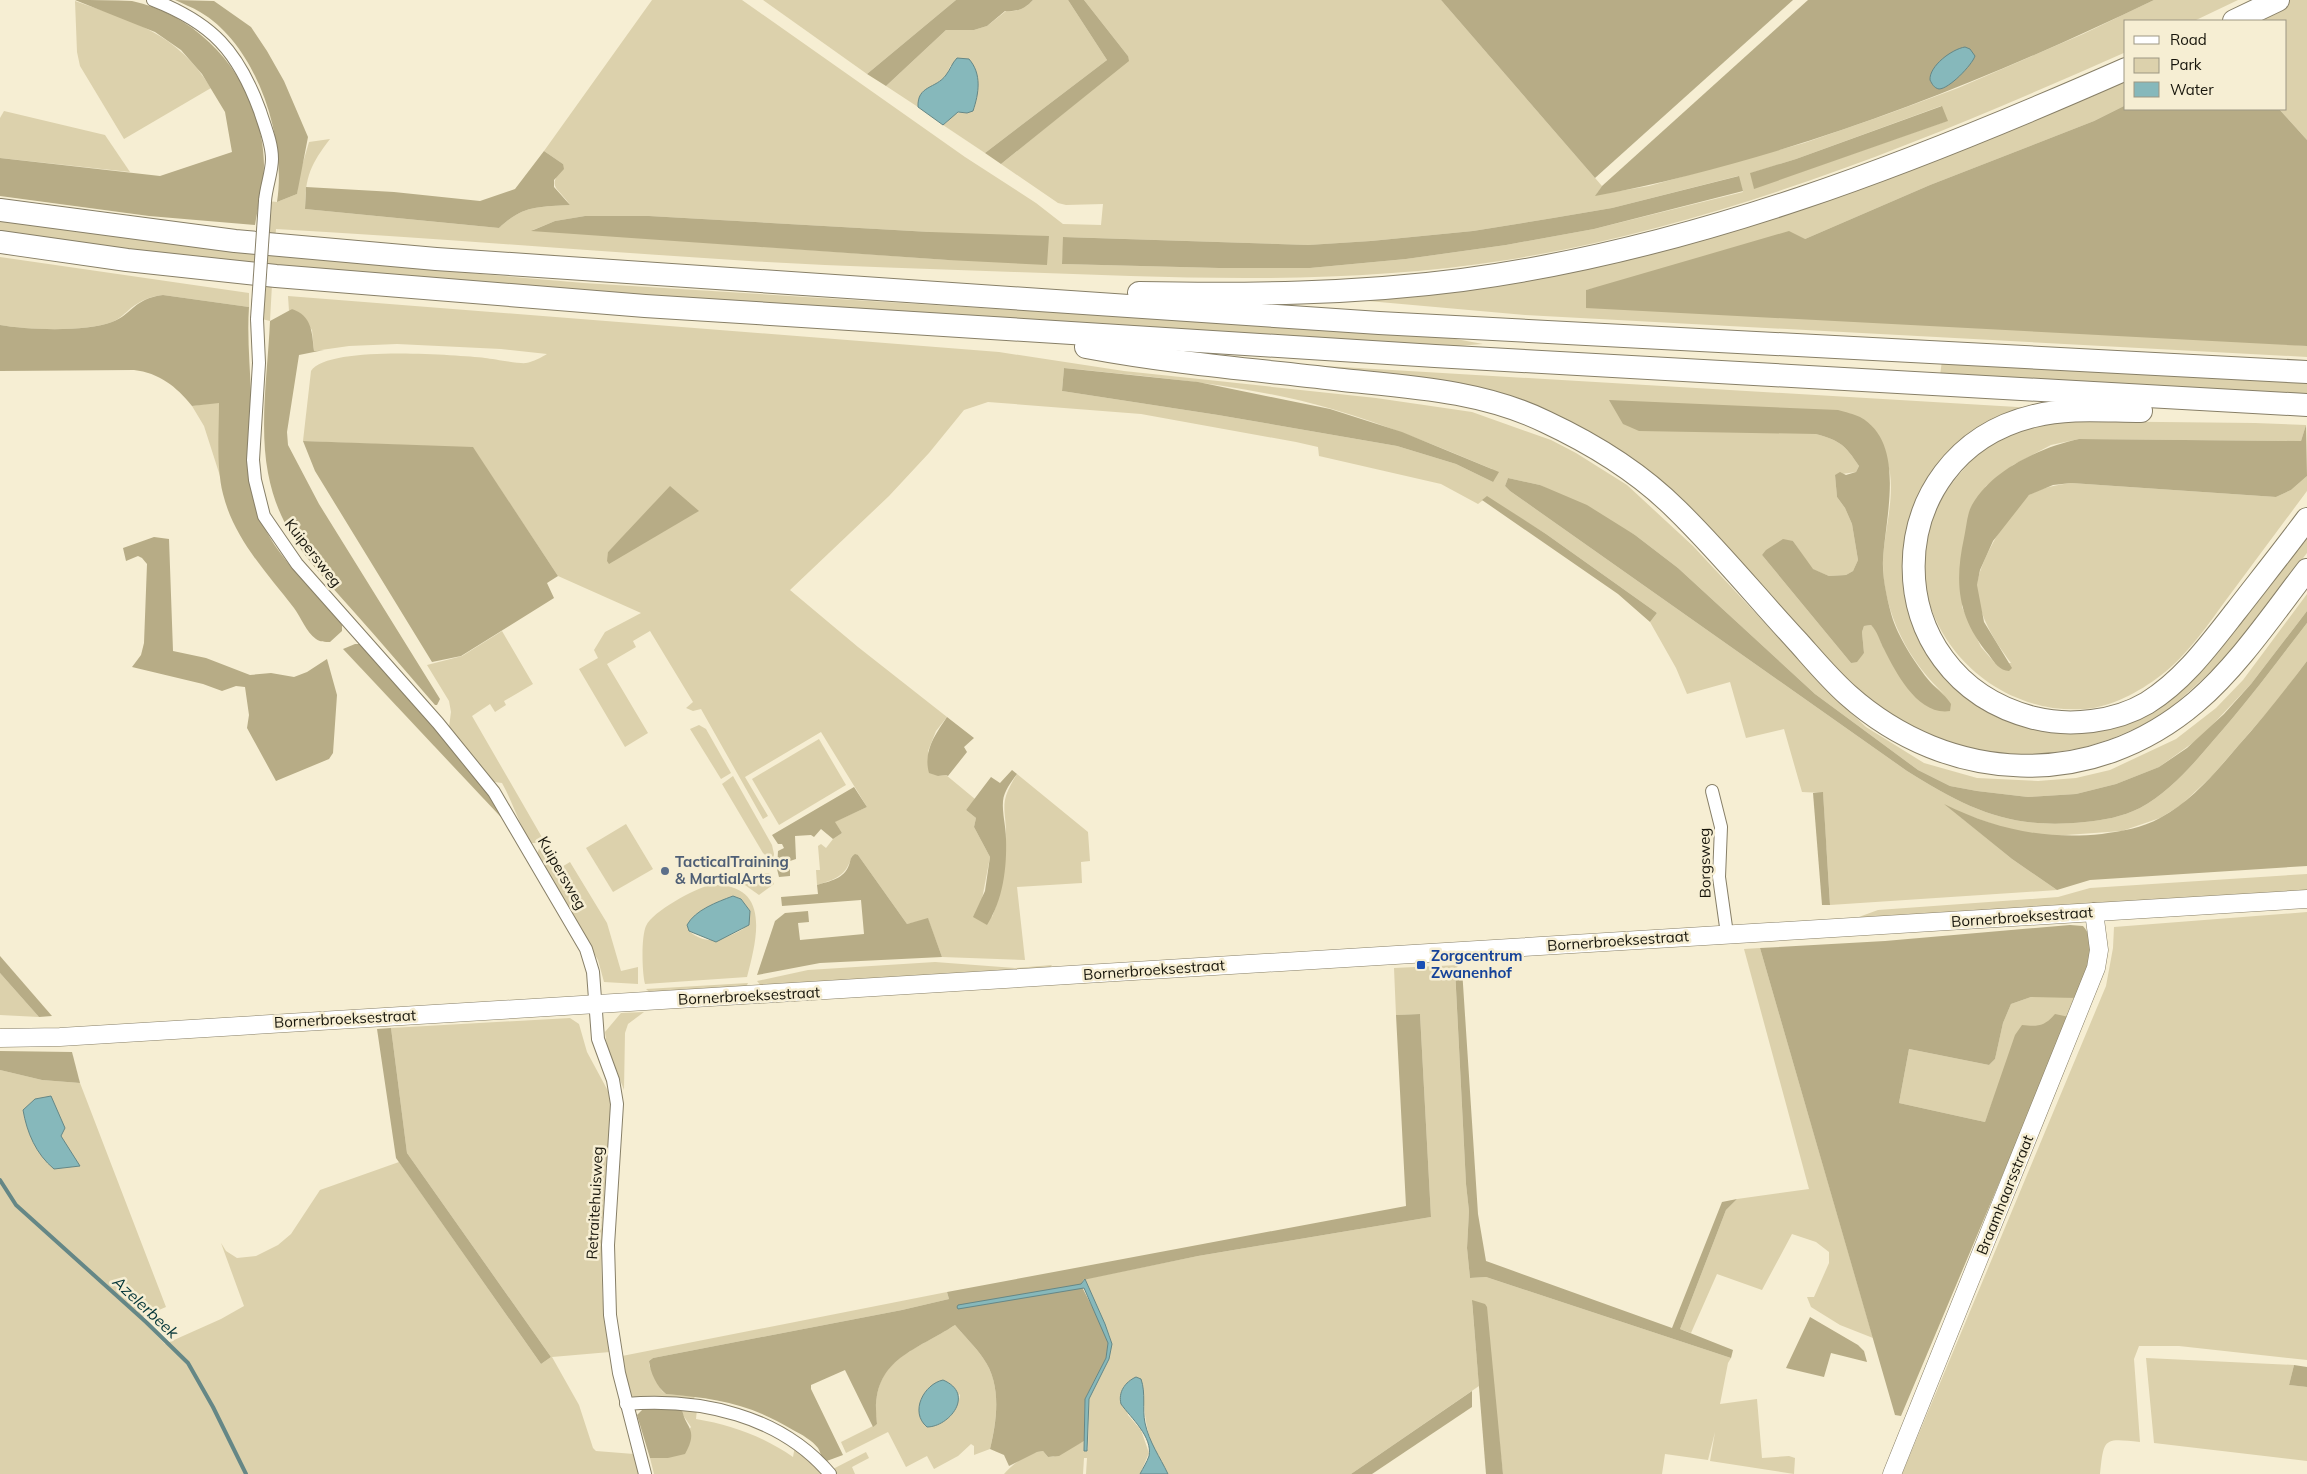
<svg xmlns="http://www.w3.org/2000/svg" width="2307" height="1474" font-family="Mulish,sans-serif">
<rect width="100%" height="100%" fill="#f6eed3"/>
<g fill="#dcd1ac" fill-rule="evenodd">
<path d="M652 0H742L965 157 1036 203 1063 224 1101 225 1103 204 1066 205 1058 203 1001 164 1091 91 1128 56 1084 0H1441L1602 186 1596 195 1649 186 1717 167 1804 143 1885 115 1958 88 2083 34 2154 0H2238L2194 21H2126V52C1925 141 1725 224 1507 260 1343 286 1179 278 1014 272 926 269 837 266 749 261 591 251 433 238 276 229L274 256 584 283 1445 337 1483 344 1442 347 489 287 273 266 270 321 262 319 265 266 0 234V219L224 251 253 253 268 201 277 202 297 194 299 176 309 142 330 139C311 164 305 176 305 209L499 228C523 205 539 207 570 205 555 184 548 190 563 164L544 151ZM1941 106 1947 121 1754 188 1751 173 1796 159ZM1738 176 1743 192 1594 229 1506 245 1406 259 1310 268H1219L1062 264 1064 237 1308 245 1371 241 1473 231 1553 218 1612 208ZM585 216H649L930 232 948 260 533 230 555 221Z"/>
<path d="M763 0H956L867 74Z"/>
<path d="M1033 0H1068L1107 60 985 153 943 125C954 118 951 111 967 113L951 65C949 68 948 73 945 76 935 89 917 86 918 107L886 86 946 30H974L987 26 1006 11C1017 12 1025 9 1033 0Z"/>
<path d="M2285 0H2307V140L2279 109H2286V21H2239Z"/>
<path d="M75 1C133 21 177 33 211 88L124 139 80 66 77 52Z"/>
<path d="M2126 75V105L2094 121 1930 185 1805 239 1586 290 2307 346V357L1525 315 1323 297 1567 270Z"/>
<path d="M4 111 105 135 130 172 0 158V118Z"/>
<path d="M0 257 249 293V307L163 295C151 296 140 301 131 308 125 313 120 319 112 322 86 332 27 330 0 325Z"/>
<path d="M288 296 999 352 1124 371 1376 398 1472 412 1551 440 1576 453 1627 485 1693 546 1832 695 1866 727 1924 763 1977 778 2038 781 2076 778 2110 770 2176 739 2216 708 2243 680 2307 594V611L2251 684 2201 737 2159 767 2116 784 2076 794 2028 797 1977 791 1950 786 1918 770 1815 694 1678 568 1635 535 1540 485 1508 478 1505 486 1510 491 1907 771C1968 809 2010 830 2085 822 2104 820 2122 817 2140 808 2169 792 2191 767 2212 742 2246 704 2276 663 2307 623V661L2277 701 2212 776 2181 805 2160 818 2122 831 2052 836 2013 831 1964 814 1947 806 2012 859 2057 890 1830 905 1823 793 1802 792 1784 729 1746 738 1730 682 1687 694 1676 668 1650 622 1657 613 1546 534 1487 497 1478 504 1441 484 1319 456 1318 447 1296 442 1141 414 988 402 964 410 929 453 889 496 790 590 858 647 947 717 936 731 928 751 938 776 946 775 975 799 966 810 976 818 974 827 990 857 982 899 992 917C1002 893 1005 867 1006 841 1007 807 997 806 1017 774L1088 832 1090 861 1081 862 1082 883 1017 887 1025 960 942 957 928 919 907 924 858 855 852 856C846 876 836 879 817 885L816 870H820L818 846 821 844 826 848 833 839 842 833 834 822 867 807 821 732 745 777 768 816 763 819 701 709 693 711 686 708 693 702 650 631 633 641 636 647 607 664 648 733 625 747 579 669 598 658 594 650 605 632 641 613 558 576 473 448 303 441 311 371C328 345 454 355 485 358 494 359 520 364 526 363 533 362 542 357 547 354L501 349 397 344 349 346 314 351 312 330 292 309 289 311ZM1064 368C1152 377 1246 384 1332 409 1387 425 1439 447 1492 469L1493 482 1456 464 1397 446 1218 415 1062 391ZM698 511 609 563 608 552 622 538Z"/>
<path d="M1942 360 2307 381V398L1940 376Z"/>
<path d="M1275 363 2034 408 1913 513 1926 640 2024 720 2159 700 2307 525V553L2241 638 2217 666 2172 707 2141 726 2113 738 2082 748 2036 755 1996 753 1960 748 1930 737 1860 698 1731 559 1567 425ZM1816 434 1880 440C1883 451 1888 462 1890 473 1894 502 1884 532 1883 561 1882 610 1909 664 1946 695L1882 645 1877 631 1871 625 1864 626 1862 632 1864 653 1851 663 1762 555 1793 541 1812 569 1829 576 1846 575 1853 571 1858 560 1852 524 1845 508 1837 497 1835 475 1856 472 1859 466C1845 445 1841 441 1816 434Z"/>
<path d="M219 402 220 476 204 426 192 406Z"/>
<path d="M2067 421 2255 423 2306 425 2301 441 2079 439 2051 445 2013 465 1986 486 1970 509 1962 607 1981 647 1995 663H2011C1994 640 1979 617 1977 588 1976 566 2012 504 2031 494 2044 487 2057 485 2071 483L2276 497 2291 490 2307 476V491C2281 526 2255 561 2229 596 2209 623 2188 655 2160 676 2139 692 2111 707 2085 709 1969 717 1878 589 1948 489 1963 467 1983 448 2006 437 2026 428 2046 425 2067 421Z"/>
<path d="M502 631 533 684 504 701 506 705 495 712 490 704 472 716 543 839 536 843H531C519 824 513 803 502 783L494 782 449 727 451 712 449 701 427 665 462 656Z"/>
<path d="M699 725 706 729 731 773 721 779 690 729Z"/>
<path d="M819 739 846 785 779 825 752 779Z"/>
<path d="M733 776 772 845 774 854 773 862 763 853 722 784Z"/>
<path d="M626 824 653 869 613 892 586 848Z"/>
<path d="M547 844 560 868 570 862 607 923 621 971 638 967V984L604 982 598 960 537 854 539 849Z"/>
<path d="M769 873 774 884 759 895 735 878Z"/>
<path d="M2307 874V891L1845 922 1878 910 2058 897 2090 888Z"/>
<path d="M710 885C772 882 757 939 747 977L645 984C642 972 641 937 646 926 653 911 694 889 710 885ZM733 896 741 899 750 911 743 929C724 939 708 947 689 931L687 925C696 909 717 902 733 896Z"/>
<path d="M2307 912V1360L2179 1346H2139L2134 1359 2140 1442C2103 1438 2104 1438 2100 1474H1902L2106 986 2113 948 2114 927Z"/>
<path d="M1760 948 1873 1338 1840 1325 1811 1307 1807 1297H1814L1829 1263V1252L1816 1242 1792 1234 1762 1290 1717 1274 1691 1333 1680 1329 1726 1210 1737 1199 1809 1189 1744 949Z"/>
<path d="M935 962 1015 968 1052 965 1048 970 762 987 757 981 808 970Z"/>
<path d="M1459 965 1455 970 1466 1184 1469 1211 1467 1248 1470 1278 1486 1277 1731 1358 1728 1363 1720 1404 1757 1399 1762 1458 1789 1456 1795 1458 1794 1474 1710 1461 1715 1432 1708 1460 1665 1454 1662 1474H1503L1496 1412 1472 1301 1479 1386 1351 1474H1168C1164 1467 1159 1461 1156 1454 1145 1431 1144 1409 1143 1385L1136 1377 1123 1387 1128 1415 1141 1430 1149 1453 1140 1474H1086L1087 1458H1084L1083 1474H1004C1013 1464 1028 1452 1043 1451L1048 1457H1053L1084 1441 1085 1451 1088 1449 1089 1399 1110 1337 1085 1279 1198 1256 1431 1217 1420 1014 1396 1015 1394 968Z"/>
<path d="M0 973 39 1017 0 1015Z"/>
<path d="M748 983 746 987 654 996 646 989Z"/>
<path d="M2056 996 2076 998 2069 1017 2038 1027 2000 1081 1985 1122 1899 1103 1909 1049 1989 1065 1995 1059 2003 1023 2011 1004 2031 997Z"/>
<path d="M644 1012 628 1024 625 1033 624 1090 607 1046 605 1032 621 1013Z"/>
<path d="M570 1018 579 1024 587 1052 608 1091 611 1106C606 1187 593 1272 610 1352L552 1357 579 1405 593 1448 596 1451 634 1454 639 1474H0V1070L42 1080 80 1083 166 1307 140 1318 165 1344 221 1319 244 1306 221 1243 226 1251 237 1258 256 1256 278 1245 291 1234 320 1190 399 1162 541 1364 551 1357 407 1153 391 1028Z"/>
<path d="M947 1292 949 1299 902 1310 653 1358 649 1361V1365L662 1391 666 1394 695 1396 693 1402 643 1399 630 1396 622 1356Z"/>
<path d="M955 1325C964 1336 975 1346 983 1358 1002 1384 997 1420 990 1449L974 1455V1446L971 1444 958 1456 934 1469 927 1456 906 1467 888 1432 846 1453 841 1442 877 1424C869 1359 912 1353 955 1325ZM960 1394C959 1411 944 1418 932 1427L924 1425Z"/>
<path d="M2146 1358 2294 1365 2289 1385 2307 1387V1461L2154 1443Z"/>
<path d="M682 1408 697 1409 696 1419C732 1425 762 1436 793 1457L795 1446 826 1474H654L650 1458H668L691 1427 683 1415Z"/>
<path d="M866 1452 869 1458 852 1467 855 1474H835L831 1470Z"/>
</g>
<g fill="#b7ac86">
<path d="M75 0C93 0 114 0 132 1 207 17 263 88 264 165 264 185 258 206 255 225L149 216 0 196V158L160 176 232 152 225 112 202 74 181 50 155 32Z"/>
<path d="M175 0 214 1 251 27 267 51 284 81 308 137 297 194 277 202C287 139 257 45 200 12 192 7 183 4 175 0Z"/>
<path d="M956 0H1033C1025 9 1017 12 1005 11L987 26 974 30H946L886 86 867 74Z"/>
<path d="M1068 0H1084L1128 56 1129 61 1001 164 985 153 1107 60Z"/>
<path d="M1441 0H1793L1595 178Z"/>
<path d="M1808 0H2154C1975 86 1790 159 1595 196L1602 186Z"/>
<path d="M2126 105V109H2279L2307 140V346L1586 308V290L1789 231 1805 239 1930 185 2094 121Z"/>
<path d="M1942 106 1948 121 1754 189 1750 173 1796 159Z"/>
<path d="M544 151 563 164 564 169 554 180V187L570 205C539 207 523 205 499 228L305 209 306 187 394 192 480 201 515 189Z"/>
<path d="M1739 176 1743 191 1594 229 1506 245 1406 259 1310 268H1219L1062 264 1063 237 1308 245 1371 241 1473 231 1553 218 1612 208Z"/>
<path d="M585 216H649L930 232 1049 236 1047 265 948 260 531 231 555 221Z"/>
<path d="M163 295 249 307C247 337 250 365 251 395 251 424 246 454 250 483 257 538 300 577 336 615L342 625V631L330 642C325 642 320 642 316 639 306 632 301 617 294 608 267 573 234 539 223 494 216 465 219 432 219 403L192 406C176 386 159 373 134 370L0 371V325C27 330 87 332 112 322 133 314 133 299 163 295Z"/>
<path d="M292 309C312 316 312 332 314 351L324 350 299 355 287 432 288 445 319 504 440 699 437 705H435C408 674 382 643 355 613 315 567 280 536 268 473 259 427 268 368 270 321Z"/>
<path d="M1064 368 1198 382 1330 409 1402 432 1499 472 1493 482 1456 464 1397 446 1218 415 1062 391Z"/>
<path d="M1609 400 1838 410C1845 412 1854 414 1860 417 1907 443 1885 518 1883 560 1882 578 1888 603 1893 620 1900 640 1919 670 1933 685 1940 692 1946 696 1951 704L1950 711C1918 716 1896 673 1884 649 1879 640 1878 632 1871 625L1864 626 1862 632 1864 653 1857 662 1851 663 1762 555 1766 550 1783 539 1793 541 1813 569 1829 576 1846 575 1853 571 1858 560 1852 524 1845 508 1837 497 1835 475 1840 472 1846 475 1856 472 1859 466C1845 445 1841 441 1816 434L1639 431 1623 424Z"/>
<path d="M2306 425 2307 476 2291 490 2276 497 2071 483 2053 485 2029 495 1993 541 1980 570 1977 585 1984 622 2012 668 2009 671C2000 671 1994 662 1989 655 1958 618 1954 584 1964 538 1966 529 1967 517 1970 509 1988 471 2041 447 2079 439L2301 441Z"/>
<path d="M303 441 473 447 558 576 547 583 554 598 461 656 432 662 315 471Z"/>
<path d="M1508 478 1540 485 1587 505 1635 535 1678 568 1815 694 1918 770 1950 786 1977 791 2028 797 2076 794 2116 784 2159 767 2187 748 2224 714 2251 684 2307 611V623C2276 663 2246 704 2212 742 2191 767 2169 792 2140 808 2122 817 2104 820 2085 822 2010 830 1968 809 1907 771L1510 491 1505 486Z"/>
<path d="M670 486 699 511 609 564 607 561 608 552Z"/>
<path d="M1487 496 1546 534 1657 613 1650 622 1618 594 1482 500Z"/>
<path d="M154 537 169 539 173 651 206 658 250 675 271 673 294 677 307 672 327 659 337 695 333 753 329 759 276 781 247 728 249 715 245 687 236 686 222 691 203 684 132 667 141 655 144 643 147 564 142 558 138 556 126 561 123 548Z"/>
<path d="M355 644H360L473 771 513 830 343 649Z"/>
<path d="M2307 661V866L2090 880 2057 890 2012 859 1944 804C1995 829 2045 840 2102 834 2122 831 2142 828 2160 818 2192 801 2215 773 2238 746 2262 719 2285 690 2307 661Z"/>
<path d="M947 717 974 738 964 747 967 752 948 776 946 775 938 776 929 773C923 751 935 735 947 717Z"/>
<path d="M1012 770 1017 774C1011 782 1004 791 1003 801 1002 813 1006 827 1006 839 1007 868 1003 900 987 925L973 917 985 891 990 857 974 827 976 818 966 810 991 777 1000 783Z"/>
<path d="M854 787 867 807 835 822 842 833 833 839 821 829 814 837 811 835 795 836 796 859 790 861V876L779 877 777 869 778 851 784 848 782 844H778L772 835Z"/>
<path d="M1823 792 1830 905H1822L1813 793Z"/>
<path d="M855 854 858 855 907 924 928 918 942 957 820 963 757 975 775 921 785 913 808 911 809 922 798 923 800 940 864 934 861 900 782 906 781 897 818 894 817 885C830 881 844 879 849 865 851 860 850 857 855 854Z"/>
<path d="M2070 925 2083 926C2102 948 2086 976 2076 998L2031 997 2011 1004 2003 1023 1995 1059 1989 1065 1909 1049 1899 1103 1985 1122 2015 1035 2022 1025C2038 1027 2045 1026 2055 1014L2069 1017 1901 1416 1895 1415 1760 948 1885 941Z"/>
<path d="M0 956 52 1016 39 1017 0 973Z"/>
<path d="M1455 969H1462L1478 1214 1486 1261 1672 1328 1722 1202 1737 1199 1726 1210 1680 1329 1733 1350 1731 1358 1486 1277 1470 1278 1467 1248 1469 1211 1466 1184Z"/>
<path d="M1420 1014 1431 1217 1198 1256 1083 1280 1082 1287 1105 1332 1108 1343 1106 1358 1085 1399 1084 1441 1059 1456 1048 1457 1043 1451 1037 1452 1009 1466 1004 1455 990 1449C997 1420 1002 1384 983 1358 975 1346 964 1336 955 1325 912 1353 869 1360 877 1424L873 1427 845 1370 811 1385V1389L843 1455 824 1462C821 1457 821 1453 818 1448 813 1441 801 1434 793 1430 751 1404 714 1398 666 1394 657 1387 650 1372 649 1361L653 1358 902 1310 949 1299 947 1292 1406 1206 1396 1015Z"/>
<path d="M391 1028 407 1153 551 1357 541 1364 396 1158 377 1029Z"/>
<path d="M0 1051 72 1052 80 1083 42 1080 0 1070Z"/>
<path d="M1472 1300 1485 1304 1487 1307 1503 1474H1486Z"/>
<path d="M1810 1317 1858 1345 1864 1351 1867 1362 1831 1353 1824 1377 1786 1368Z"/>
<path d="M2294 1365 2307 1367V1387L2289 1385Z"/>
<path d="M1472 1391V1407L1372 1474H1351Z"/>
<path d="M682 1408C684 1428 700 1428 685 1454L668 1458H650L637 1415 643 1409Z"/>
</g>
<g fill="#86b8bb" stroke="#658786">
<path d="M1965 47 1970 49 1975 56C1972 65 1949 89 1939 89 1934 88 1932 84 1930 80 1929 66 1952 49 1965 47Z"/>
<path d="M957 58 969 59C982 74 979 93 973 111L967 113 958 112 943 125 918 107C917 85 936 89 946 75 950 70 952 63 957 58Z"/>
<path d="M733 896 741 899 750 911 749 925 716 942 689 931 687 925C695 910 717 902 733 896Z"/>
<path d="M51 1096 65 1128 61 1136 80 1166 54 1169C36 1154 27 1133 23 1110L35 1099Z"/>
<path d="M1085 1279 1105 1324 1112 1344 1109 1359 1089 1399 1087 1451H1084L1085 1399 1106 1358 1108 1343 1084 1288 958 1309 957 1307 958 1305 1081 1284Z"/>
<path d="M1136 1377 1141 1379C1146 1393 1142 1409 1145 1423 1149 1442 1160 1457 1168 1474H1140C1143 1468 1147 1462 1149 1456 1153 1437 1131 1418 1121 1404 1118 1392 1125 1382 1136 1377Z"/>
<path d="M943 1380C976 1394 949 1427 927 1427 909 1412 924 1384 943 1380Z"/>
</g>
<g fill="none" stroke-linecap="round" stroke-linejoin="round">
<path stroke="#658786" stroke-width="4" d="M0 1180 16 1205 146 1322 188 1363 213 1407 246 1474"/>
<g stroke="#877f67" stroke-width="14">
<g id="street">
<path d="M153 0C212 23 238 51 260 111 265 127 272 143 272 159 272 172 266 187 265 201"/>
<path d="M257 319 259 363 253 460 255 480 264 516 297 564 438 723 494 792 586 949 593 972 598 1039 613 1080 617 1104 608 1245 610 1315 619 1373 645 1474"/>
<path d="M1712 791 1721 827 1719 877 1727 934"/>
<path d="M626 1404C700 1398 780 1415 830 1474"/>
</g>
</g>
<g stroke="#877f67" stroke-width="19">
<g id="secondary">
<path d="M0 1038 60 1037 2307 899"/>
<path d="M1892 1474 2096 968 2099 950 2094 912"/>
</g>
</g>
<g stroke="#877f67" stroke-width="24">
<g id="highway">
<path d="M2234 21 2278 0"/>
<path d="M0 210 235 241 436 259 1379 323 2307 372"/>
<path d="M0 242 127 260 276 276 645 306 1435 356 2307 405"/>
<path d="M1139 293C1247 295 1354 294 1462 280 1694 249 1913 163 2126 69"/>
<path d="M1086 347C1171 363 1257 370 1343 380 1411 387 1483 391 1546 422 1593 444 1640 473 1677 510 1720 552 1758 599 1799 643 1815 661 1830 679 1848 695 1949 785 2092 791 2196 702 2238 666 2273 614 2307 570"/>
<path d="M2141 411C2106 411 2069 407 2034 416 1875 454 1872 677 2034 718 2070 727 2115 722 2147 703 2184 680 2210 644 2236 611 2260 580 2284 550 2307 519"/>
</g>
</g>
<use href="#street" stroke="#fff" stroke-width="12"/>
<use href="#secondary" stroke="#fff" stroke-width="18"/>
<use href="#highway" stroke="#fff" stroke-width="22"/>
<g stroke="#877f67" stroke-width="14" stroke-linecap="butt">
<path id="street-bridge" d="M257 319 265 201"/>
</g>
<use href="#street-bridge" stroke="#fff" stroke-width="12"/>
</g>
<circle fill="#5c6f8a" stroke="#f6eed3" stroke-width="2" cx="665" cy="871" r="5"/>
<rect fill="#1a4fb4" stroke="#f6eed3" stroke-width="2" x="1416" y="960" width="10" height="10" rx="2.5"/>
<g text-anchor="middle" stroke-width="5" stroke-linejoin="round" paint-order="stroke">
<g font-size="15" fill="#17150b" stroke="#f6eed3">
<text transform="translate(313 553) rotate(52)" y="5">Kuipersweg</text>
<text transform="translate(1705 863) rotate(-91)" y="5">Borgsweg</text>
<text transform="translate(562 873) rotate(60)" y="5">Kuipersweg</text>
<text transform="translate(2022 917) rotate(-4)" y="5">Bornerbroeksestraat</text>
<text transform="translate(1618 941) rotate(-4)" y="5">Bornerbroeksestraat</text>
<text transform="translate(1154 970) rotate(-4)" y="5">Bornerbroeksestraat</text>
<text transform="translate(749 996) rotate(-3)" y="5">Bornerbroeksestraat</text>
<text transform="translate(345 1019) rotate(-3)" y="5">Bornerbroeksestraat</text>
<text transform="translate(2005 1195) rotate(-68)" y="5">Braamhaarsstraat</text>
<text transform="translate(595 1203) rotate(-87)" y="5">Retraitehuisweg</text>
</g>
<g font-size="15" font-weight="bold" fill="#4e5e75" stroke="#f6eed3" text-anchor="start">
<text x="675" y="867">TacticalTraining<tspan x="675" dy="17">&amp; MartialArts</tspan></text>
</g>
<g font-size="15" font-weight="bold" fill="#164399" stroke="#f6eed3" text-anchor="start">
<text x="1431" y="961">Zorgcentrum<tspan x="1431" dy="17">Zwanenhof</tspan></text>
</g>
<g font-size="16" font-style="italic" fill="#003336" stroke="#f6eed3">
<text transform="translate(146 1307) rotate(43)" y="6">Azelerbeek</text>
</g>
</g>
<rect x="2124" y="20" width="162" height="90" fill="#f6eed3" stroke="#9d9783"/>
<rect x="2134" y="36" width="25" height="8" fill="#ffffff" stroke="#9d9783"/>
<text x="2170" y="45" font-size="15" fill="#17150b">Road</text>
<rect x="2134" y="58" width="25" height="15" fill="#dcd1ac" stroke="#9d9783"/>
<text x="2170" y="70" font-size="15" fill="#17150b">Park</text>
<rect x="2134" y="82" width="25" height="15" fill="#86b8bb" stroke="#9d9783"/>
<text x="2170" y="95" font-size="15" fill="#17150b">Water</text>
</svg>
